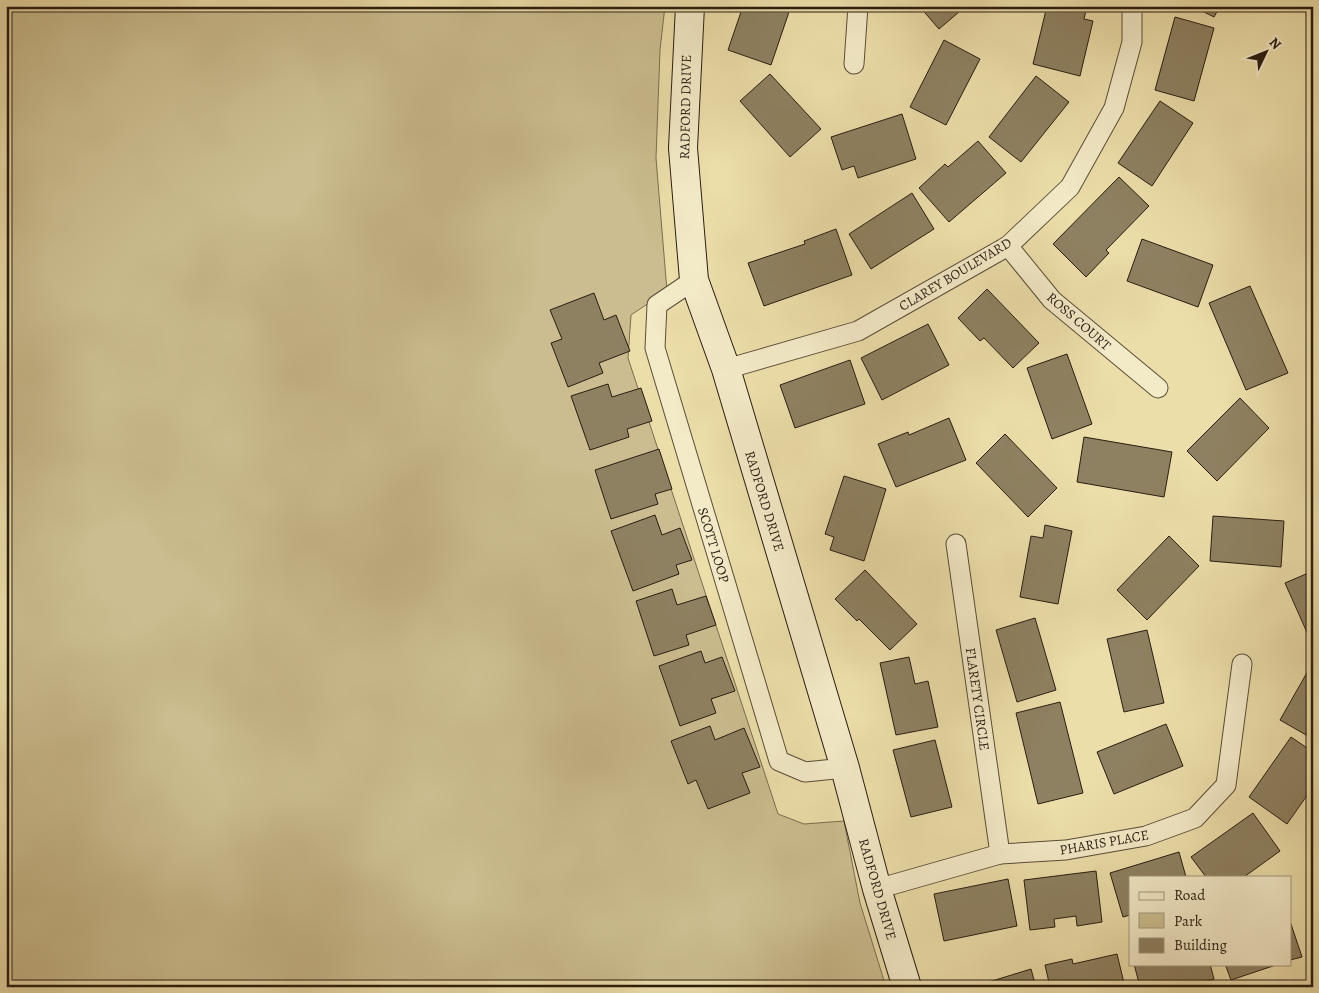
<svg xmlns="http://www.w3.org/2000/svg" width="1319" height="993" font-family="Alegreya,serif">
<rect width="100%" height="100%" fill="#ecdea9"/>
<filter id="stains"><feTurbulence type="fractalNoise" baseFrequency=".004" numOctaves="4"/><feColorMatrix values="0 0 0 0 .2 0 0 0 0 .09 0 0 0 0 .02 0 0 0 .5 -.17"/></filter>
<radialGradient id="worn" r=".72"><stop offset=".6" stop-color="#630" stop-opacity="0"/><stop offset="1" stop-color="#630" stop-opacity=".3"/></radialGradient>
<path fill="#cbbd8f" stroke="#7a6d50" d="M6 6H665L660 50 656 158 667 291 631 315 628 358 778 814 804 824 844 821 860 903 886 987H6Z"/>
<g fill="#8e8161" stroke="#291d12">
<path d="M743 6H791L771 65 728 50Z"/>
<path d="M919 6H966L939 29Z"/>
<path d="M1047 6H1087L1084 19 1093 21 1080 76 1033 64Z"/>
<path d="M1192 6H1220L1214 17Z"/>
<path d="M1175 17 1214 28 1194 101 1155 90Z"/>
<path d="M944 40 980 59 946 125 910 107Z"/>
<path d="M770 74 821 129 790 157 740 101Z"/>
<path d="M1036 76 1069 102 1021 162 989 137Z"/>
<path d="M1160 101 1193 123 1152 186 1118 163Z"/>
<path d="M902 114 916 159 858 178 854 166 842 170 831 137Z"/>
<path d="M978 141 1006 173 949 222 919 188 945 164 948 167Z"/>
<path d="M1119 177 1149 206 1106 250 1109 253 1086 277 1053 244Z"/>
<path d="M912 193 934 229 871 269 849 234Z"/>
<path d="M836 229 852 275 764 306 748 263 805 244 804 241Z"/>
<path d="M1142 239 1213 265 1198 307 1127 281Z"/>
<path d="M1250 286 1288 373 1246 390 1209 303Z"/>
<path d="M987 289 1039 343 1013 368 984 338 980 341 958 318Z"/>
<path d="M594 293 604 320 616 315 630 351 599 363 603 373 568 387 551 343 562 339 550 310Z"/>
<path d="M928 324 949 365 882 400 861 358Z"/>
<path d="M1067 354 1092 424 1052 439 1027 368Z"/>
<path d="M850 360 865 404 795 428 780 385Z"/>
<path d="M608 384 612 397 641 388 652 421 627 429 629 437 590 450 571 396Z"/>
<path d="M1240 398 1269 428 1217 481 1187 451Z"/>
<path d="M949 418 966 460 896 487 878 444 908 432 909 435Z"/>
<path d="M1005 434 1057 488 1028 517 976 463Z"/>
<path d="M1084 437 1172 452 1164 497 1077 482Z"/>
<path d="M659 449 672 489 655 494 658 504 611 519 595 470Z"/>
<path d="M844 476 886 489 864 561 830 550 834 537 825 534Z"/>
<path d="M655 515 662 535 680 528 692 560 676 565 679 574 633 591 611 531Z"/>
<path d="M1213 516 1284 521 1281 567 1210 561Z"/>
<path d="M1045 525 1072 531 1058 604 1020 597 1031 536 1043 538Z"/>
<path d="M1169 536 1199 566 1147 620 1117 590Z"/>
<path d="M865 570 917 624 890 650 859 619 857 621 835 599Z"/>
<path d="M1313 571V646L1285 583Z"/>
<path d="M672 589 677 605 706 596 716 625 686 635 689 645 654 656 636 601Z"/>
<path d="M1035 618 1056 690 1017 702 996 630Z"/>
<path d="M1147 630 1164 703 1124 712 1107 639Z"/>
<path d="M701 651 705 663 722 657 735 691 711 699 716 713 680 726 659 666Z"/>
<path d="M909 657 915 684 928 681 938 727 896 735 880 663Z"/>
<path d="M1313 662V739L1280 720Z"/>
<path d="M1060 702 1083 793 1038 804 1016 713Z"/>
<path d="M1166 724 1183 766 1114 794 1097 752Z"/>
<path d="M710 726 715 740 744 728 760 767 742 773 750 793 708 809 696 780 688 784 671 741Z"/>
<path d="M1291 737 1313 752V787L1287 824 1249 797Z"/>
<path d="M935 740 952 807 911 817 893 750Z"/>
<path d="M1253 813 1280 851 1244 877H1206L1191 857Z"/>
<path d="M1179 852 1186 877H1130V915L1123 917 1110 873Z"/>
<path d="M1096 871 1102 922 1077 926 1076 916 1054 919 1055 927 1030 930 1024 880Z"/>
<path d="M1008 879 1017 926 944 941 934 894Z"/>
<path d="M1290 921 1302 957 1290 960Z"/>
<path d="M1117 954 1125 987H1050L1045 965 1072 959 1073 964Z"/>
<path d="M1134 964H1210L1214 979 1185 987H1140Z"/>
<path d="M1225 964H1279L1231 980Z"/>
<path d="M1031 969 1036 987H964L992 981Z"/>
</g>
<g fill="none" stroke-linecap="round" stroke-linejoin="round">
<g stroke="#5a4d38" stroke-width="21">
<g id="street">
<path d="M854 64 858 6"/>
<path d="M1008 246 1052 300 1158 388"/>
<path d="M694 280 657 305 655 348 779 761 805 772 845 768"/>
<path d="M726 369 858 331 1008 246 1070 187 1114 108 1132 42V6"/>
<path d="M956 544 1000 854"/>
<path d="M877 889 1000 854 1066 850 1146 836 1195 818 1226 785 1242 664"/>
</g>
</g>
<g stroke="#291d12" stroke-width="30">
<path id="secondary" d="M690 6 683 148 694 280 726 369 845 768 877 889 907 987"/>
</g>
<use href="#street" stroke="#f3eac7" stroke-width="19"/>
<use href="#secondary" stroke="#f3eac7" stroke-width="28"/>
</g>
<g text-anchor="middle" stroke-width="5" stroke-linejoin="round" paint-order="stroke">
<g font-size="14" fill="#291d12" stroke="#f3eac7">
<text transform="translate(685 107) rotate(-89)" y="5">RADFORD DRIVE</text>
<text transform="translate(955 274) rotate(-31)" y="5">CLAREY BOULEVARD</text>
<text transform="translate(1079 321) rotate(41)" y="5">ROSS COURT</text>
<text transform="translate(765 501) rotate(73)" y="5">RADFORD DRIVE</text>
<text transform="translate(714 545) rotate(73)" y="5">SCOTT LOOP</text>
<text transform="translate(978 699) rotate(82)" y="5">FLARETY CIRCLE</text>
<text transform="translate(1104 842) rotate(-10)" y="5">PHARIS PLACE</text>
<text transform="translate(878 889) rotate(74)" y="5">RADFORD DRIVE</text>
</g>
</g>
<rect width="1319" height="993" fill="none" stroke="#ecdea9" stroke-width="25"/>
<rect x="8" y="8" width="1304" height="978" fill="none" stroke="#291d12" stroke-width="2.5"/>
<rect x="12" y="12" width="1294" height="968" fill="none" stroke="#291d12"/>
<rect x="1129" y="876" width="162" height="90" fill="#f3eac7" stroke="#a2987f"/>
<rect x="1139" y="892" width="25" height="8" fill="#f3eac7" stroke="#a2987f"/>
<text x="1174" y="900" font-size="15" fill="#291d12">Road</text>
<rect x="1139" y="913" width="25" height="15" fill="#cbbd8f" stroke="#a2987f"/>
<text x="1174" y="926" font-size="15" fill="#291d12">Park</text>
<rect x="1139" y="938" width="25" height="15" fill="#8e8161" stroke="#a2987f"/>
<text x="1174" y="950" font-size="15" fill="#291d12">Building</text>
<g transform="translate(1266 52) rotate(47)" stroke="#f3eac7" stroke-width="4" paint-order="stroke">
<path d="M0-4L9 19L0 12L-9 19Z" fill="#291d12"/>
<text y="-8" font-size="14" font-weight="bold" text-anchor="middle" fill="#291d12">N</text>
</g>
<rect width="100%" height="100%" filter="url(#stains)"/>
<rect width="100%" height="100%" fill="url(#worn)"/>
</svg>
